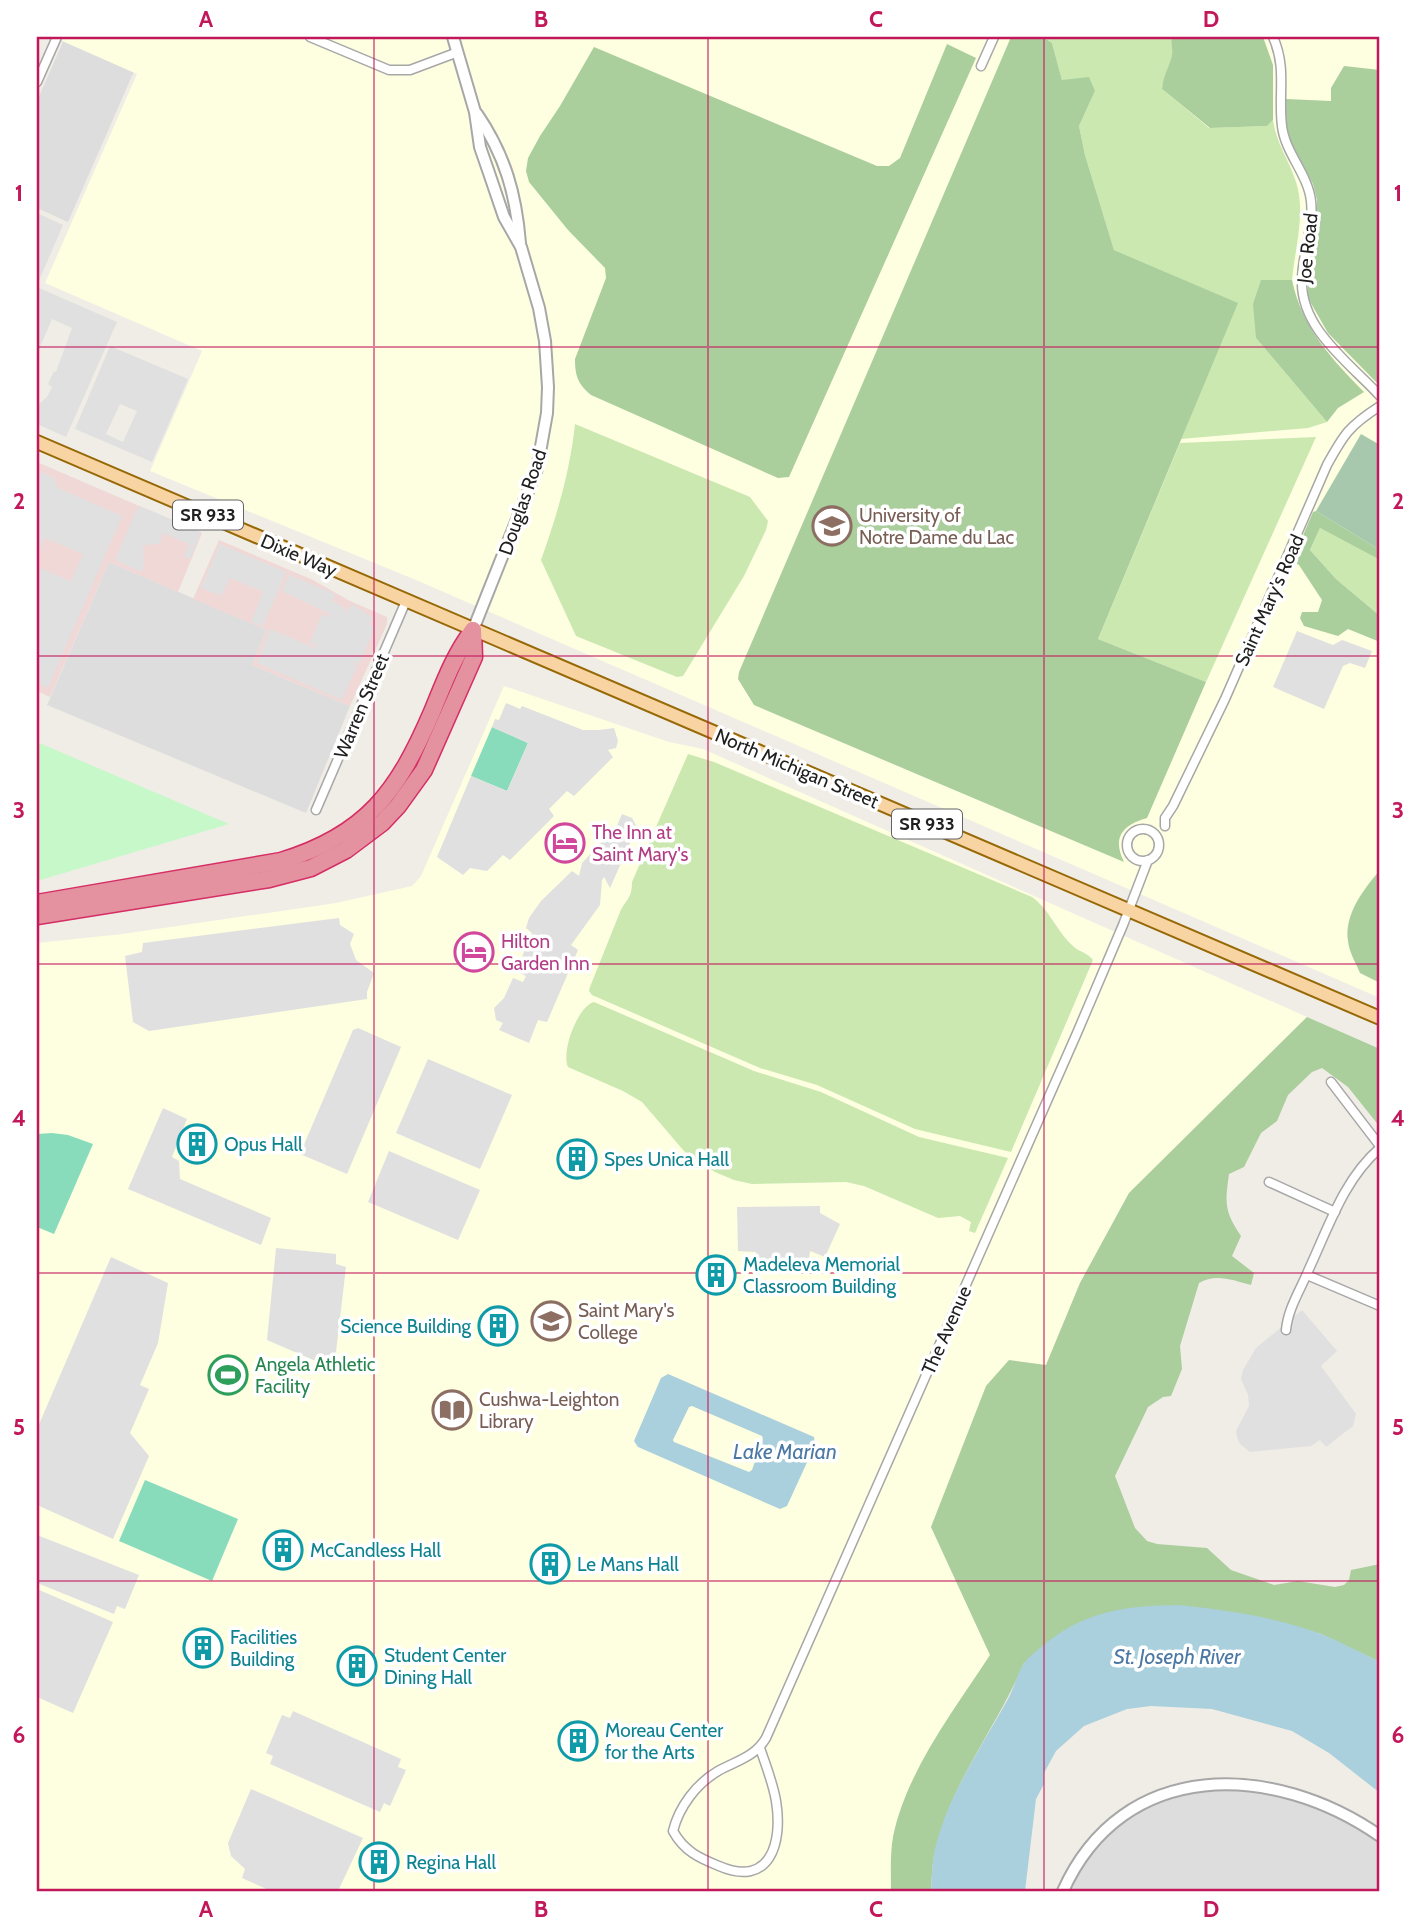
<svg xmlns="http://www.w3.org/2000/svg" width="1417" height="1928" font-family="Cabin,sans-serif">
<rect width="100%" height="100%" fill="#f0ede6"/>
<g fill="#dedddd">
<path d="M53 37H149L68 222 37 208V101L63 42Z"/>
<path d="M109 562 267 630 252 665 350 706 306 813 47 705Z"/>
<path d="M1204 1784 1305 1798 1380 1836V1891H1063L1077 1865 1132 1810Z"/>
</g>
<g fill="#f0d8d7">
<path d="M37 462 202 533 178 592 109 562 50 697 37 691Z"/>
<path d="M219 540 313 580 350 601 387 617V624L350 706 252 665 267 630 193 599Z"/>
</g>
<g fill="#fefee1">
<path d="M53 37H1380V998L416 580 150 471 202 351 45 283 137 74Z"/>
<path d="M504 686 669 742 703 749 1307 1017 1129 1193 1080 1283 1046 1365 931 1527 990 1655 947 1721 893 1839 891 1891H37V943L122 934 336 903 412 886 421 876Z"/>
</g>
<g fill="#cae8af">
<path d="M1043 37H1172C1170 44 1173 48 1172 54 1171 65 1163 74 1162 89L1209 128 1267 126 1273 120C1276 143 1289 160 1296 182 1306 213 1295 248 1292 280L1261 281 1256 338 1327 422 1308 428 1181 439 1237 303 1114 250 1085 155 1079 126 1095 91 1062 80 1052 43Z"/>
<path d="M575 424 750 497 768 521 766 530 744 576 683 676 677 677 576 636 541 560C557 515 570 472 575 424Z"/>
<path d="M1316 437 1206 682 1098 639 1180 443Z"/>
<path d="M1320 528 1380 560V616L1336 579 1310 550Z"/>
<path d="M688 754 714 762 1032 897C1050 910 1057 932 1074 947 1080 952 1088 953 1093 960L1011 1152 915 1129 817 1085 760 1068 592 995 589 991 590 987C600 962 610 937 620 912 626 899 632 899 632 882Z"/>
<path d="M594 1002 754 1071 821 1092 919 1137 1008 1158 975 1233 969 1231 971 1222 960 1216 938 1218 864 1186 846 1182 752 1184 734 1180 715 1172 684 1151 642 1102 623 1091 568 1067C561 1052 577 1007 594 1002Z"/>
</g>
<g fill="#abce9d">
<path d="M1011 37H1043L1052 43 1062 80 1089 77 1095 91 1079 126 1085 155 1114 250 1238 303 1098 639 1206 682 1147 818C1122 825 1112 838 1124 862L754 705 738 679 739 672Z"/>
<path d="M1172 37H1263L1273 65V120L1267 126 1210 128 1162 89C1163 74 1171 64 1172 54 1173 48 1170 44 1172 37Z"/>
<path d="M947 44 976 58 789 477 778 478 591 395C578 384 575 376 575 359L606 278 605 268 568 230 529 182 526 171 528 158 540 136 560 106 594 47 877 166H889L900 158Z"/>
<path d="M1344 66 1380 70V383L1378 384 1328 333 1308 298V267L1315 234 1317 200 1313 184 1292 145 1285 121 1286 99 1331 101V88Z"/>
<path d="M1261 280H1292C1302 328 1331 358 1364 392L1338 408 1327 422 1256 338 1253 304Z"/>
<path d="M1316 511 1380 550V560L1320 528 1310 550 1336 579 1380 616V642L1348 629 1338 636 1304 626 1300 618 1302 612H1318L1322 600 1299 565 1292 561 1313 512Z"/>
<path d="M1380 870V983L1360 973C1356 963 1349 952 1348 941 1344 914 1364 889 1380 870Z"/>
<path d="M1307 1017 1380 1049V1127L1348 1087 1322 1068 1312 1072 1288 1095 1277 1121 1261 1133 1244 1167 1229 1174C1225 1203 1224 1211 1241 1236L1232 1256 1254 1273 1251 1285C1233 1280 1215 1273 1199 1283L1180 1346 1182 1369 1171 1396 1163 1397 1148 1407 1115 1476 1135 1528 1147 1541 1157 1544 1207 1548 1231 1570 1274 1585 1298 1581 1335 1587 1344 1585 1349 1580 1351 1570 1380 1564V1662L1321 1634 1287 1624 1024 1663C998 1725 951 1783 936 1848 932 1862 932 1877 931 1891H891C891 1874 890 1854 893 1837 906 1772 954 1710 990 1655L931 1527 986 1386 1009 1360 1046 1365 1080 1283 1129 1193Z"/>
</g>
<path fill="#a8c8ae" d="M1361 434 1380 445V550L1316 511Z"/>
<path fill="#c6f8ca" d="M37 742 229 824 37 881Z"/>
<g fill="#88dcbc">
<path d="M492 727 528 743 507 791 471 776Z"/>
<path d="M52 1133 68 1135 93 1144 54 1234 37 1227V1134Z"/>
<path d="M145 1480 238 1519 212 1581 119 1541Z"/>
</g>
<g fill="#e0e0e0" fill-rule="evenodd">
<path d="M37 213 63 225 37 285Z"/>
<path d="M39 288 117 322 66 437 37 424V403L39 404 47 397 52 387 48 384 54 371 56 372 72 328 52 319 37 354V293Z"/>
<path d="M110 346 188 379 152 462 75 429ZM120 404 137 411 123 442 106 434Z"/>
<path d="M37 470 54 478 58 488 122 516 48 688 37 683V567L71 581 83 554 45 538 37 556Z"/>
<path d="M140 506 201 532 190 559 184 557 189 544 163 533 159 544 143 545 144 564 142 572 115 560 136 511Z"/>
<path d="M220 544 286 572 263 626 251 622 263 592 230 578 221 596 201 588Z"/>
<path d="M289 575 335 594 332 601 345 608V614L352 604 373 618 369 624 375 628 359 664 352 661 357 666 342 700 257 663 270 629 315 648 316 645 310 643 322 614 328 617 330 614 282 591Z"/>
<path d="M1297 631 1333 645 1342 640 1372 651 1365 668 1350 663 1343 666 1324 709 1273 687Z"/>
<path d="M506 703 520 709 522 706 583 730H599L614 728 618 741 616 748 608 750 613 757 574 796 567 791 549 809 554 816 510 860 503 855 487 871 470 868 463 875 437 857 471 776 507 791 528 743 492 727 495 719 499 720Z"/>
<path d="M622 814 632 818 637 827 610 888 604 877 602 880 600 905 571 945 578 950 547 1022 538 1020 529 1043 499 1030 503 1023 496 1020 494 1008 504 998 513 978 523 982 526 976 516 971 532 933 526 928 529 918 541 901 572 871 579 876 582 863 617 826Z"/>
<path d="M339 918 340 925 354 934 350 944 356 960 374 973 367 992V999L149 1031 133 1022 125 956 142 952 143 943Z"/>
<path d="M358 1028 401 1047 347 1174 300 1154 353 1030Z"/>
<path d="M428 1059 512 1095 480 1169 396 1133Z"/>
<path d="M163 1108 187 1119 172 1157 179 1161 180 1179 271 1218 261 1245 128 1189Z"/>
<path d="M389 1151 480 1190 458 1240 368 1202Z"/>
<path d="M820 1206V1213L840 1224 825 1257 810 1251 809 1260 756 1259V1252L738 1251 737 1207Z"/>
<path d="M276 1248 336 1254V1264L346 1267 334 1369 267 1340Z"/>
<path d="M111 1257 168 1283 158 1343 140 1385 149 1389 130 1433 149 1456 113 1539 37 1505V1429Z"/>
<path d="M1302 1310 1337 1351 1321 1366 1356 1414 1353 1426 1326 1447 1320 1440 1311 1446 1250 1452 1240 1444 1237 1437 1236 1431 1249 1406 1248 1395 1241 1379 1243 1370 1256 1348Z"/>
<path d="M37 1535 139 1575 125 1609 117 1606 114 1614 37 1583Z"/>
<path d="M37 1589 113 1622 73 1713 37 1697Z"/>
<path d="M293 1711 401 1759 398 1767 406 1770 390 1806 384 1803 380 1812 270 1764 273 1756 266 1753 282 1715 290 1718Z"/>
<path d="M251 1789 363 1838 338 1891H271L242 1878 245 1869 231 1856 228 1843Z"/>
</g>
<g fill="#a9d0dc" fill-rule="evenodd">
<path d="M668 1374 814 1437 815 1445 787 1506 780 1509 638 1447 634 1441 661 1378ZM692 1406 762 1436 763 1439 752 1470 749 1472 674 1442 673 1440 689 1407Z"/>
<path d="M1178 1605C1225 1610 1277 1617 1321 1634 1341 1642 1361 1653 1380 1662V1793L1329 1753 1292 1731 1212 1709 1151 1706 1127 1709 1084 1726 1056 1751 1044 1773V1784L1036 1799 1025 1891H931C932 1877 932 1862 935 1849 948 1795 982 1746 1008 1699 1014 1688 1017 1675 1023 1665 1028 1657 1039 1649 1046 1643 1088 1610 1127 1606 1178 1605Z"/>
</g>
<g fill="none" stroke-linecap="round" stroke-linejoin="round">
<g stroke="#a7a7a7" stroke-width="11">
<g id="minor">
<path d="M310 37 389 70H410L458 52"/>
<path d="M1273 37C1287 68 1278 94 1282 126 1285 153 1308 174 1311 201 1314 227 1302 254 1302 280 1300 329 1351 364 1380 396"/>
<path d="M981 66 994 37"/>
<path d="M37 82 57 37"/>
<path d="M316 810 406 601"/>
<path d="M1165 826V818L1173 806 1225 699 1327 465C1344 434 1349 426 1380 406"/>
<circle cx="1143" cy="845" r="16"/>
<path d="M1331 1082 1380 1146"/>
<path d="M1269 1182 1335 1212"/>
<path d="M1307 1275 1380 1306"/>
<path d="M1286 1330C1288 1308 1301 1289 1309 1269 1329 1226 1344 1179 1380 1148"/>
<path d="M760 1748C766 1766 773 1783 776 1801 783 1843 770 1888 719 1866 699 1858 684 1851 673 1831 679 1807 696 1784 718 1771 736 1761 755 1757 766 1738L1077 1033 1123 925 1148 860"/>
</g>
</g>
<g stroke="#a7a7a7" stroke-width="14">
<g id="tertiary">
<path d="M453 37 475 112 480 147 489 173 504 217 521 247 539 308 545 341 548 387 547 413 537 469 473 630"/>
<path d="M477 114C505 155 516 194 520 243"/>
<path d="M1063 1891C1123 1757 1274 1762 1380 1836"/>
</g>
</g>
<g stroke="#966806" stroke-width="16">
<path id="primary" d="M37 442 1380 1018"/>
</g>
<g stroke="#d52d64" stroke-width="19">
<g id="motorway">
<path d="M37 903 281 861C367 835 398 791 432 712 444 683 454 655 473 630"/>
<path d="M37 916 269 879 311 868 346 850 382 823 398 806 424 770 474 657 473 630"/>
</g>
</g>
<use href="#minor" stroke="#fff" stroke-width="8"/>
<use href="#tertiary" stroke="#fff" stroke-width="10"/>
<use href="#primary" stroke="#f8d4a3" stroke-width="12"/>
<use href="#motorway" stroke="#e491a0" stroke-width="16"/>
</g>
<path fill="none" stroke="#c2185b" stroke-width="2" stroke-opacity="0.55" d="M374 37V1891M708 37V1891M1044 37V1891M37 347H1380M37 656H1380M37 964H1380M37 1273H1380M37 1581H1380"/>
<defs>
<g id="university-ring" transform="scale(2.0125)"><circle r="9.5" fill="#fff" stroke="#8d6e63" stroke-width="1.5"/><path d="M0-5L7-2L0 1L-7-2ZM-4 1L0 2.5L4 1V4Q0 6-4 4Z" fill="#8d6e63"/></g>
<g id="hotel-ring" transform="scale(2.0125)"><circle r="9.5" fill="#fff" stroke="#d1479c" stroke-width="1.5"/><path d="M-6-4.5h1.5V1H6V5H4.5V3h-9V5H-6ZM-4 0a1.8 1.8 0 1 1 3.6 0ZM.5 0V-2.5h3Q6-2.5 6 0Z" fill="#d1479c"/></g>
<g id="building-ring" transform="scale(2.0125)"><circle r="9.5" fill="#fff" stroke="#0f9aa8" stroke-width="1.5"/><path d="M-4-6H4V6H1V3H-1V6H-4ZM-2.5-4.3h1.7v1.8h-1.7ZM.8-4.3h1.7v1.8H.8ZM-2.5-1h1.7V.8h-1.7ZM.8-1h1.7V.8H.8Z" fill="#0f9aa8"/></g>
<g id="stadium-ring" transform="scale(2.0125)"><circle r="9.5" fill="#fff" stroke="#2e9e5b" stroke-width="1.5"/><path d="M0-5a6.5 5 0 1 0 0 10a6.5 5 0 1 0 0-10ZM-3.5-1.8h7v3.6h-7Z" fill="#2e9e5b"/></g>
<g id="library-ring" transform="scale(2.0125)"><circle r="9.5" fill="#fff" stroke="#8d6e63" stroke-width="1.5"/><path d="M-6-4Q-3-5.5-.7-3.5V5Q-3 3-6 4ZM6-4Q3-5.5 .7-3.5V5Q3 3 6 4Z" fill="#8d6e63"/></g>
</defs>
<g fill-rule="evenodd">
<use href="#university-ring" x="832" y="526"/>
<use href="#hotel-ring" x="565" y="843"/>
<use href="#hotel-ring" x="474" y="952"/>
<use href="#building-ring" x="197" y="1144"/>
<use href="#building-ring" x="577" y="1159"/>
<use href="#building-ring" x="716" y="1275"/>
<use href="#university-ring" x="551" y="1321"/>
<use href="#building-ring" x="498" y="1326"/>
<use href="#stadium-ring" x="228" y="1375"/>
<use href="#library-ring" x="452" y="1410"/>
<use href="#building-ring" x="283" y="1550"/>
<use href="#building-ring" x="550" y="1564"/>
<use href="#building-ring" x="203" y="1648"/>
<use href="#building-ring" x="357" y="1666"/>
<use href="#building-ring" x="578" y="1741"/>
<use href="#building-ring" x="379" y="1862"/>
</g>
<g text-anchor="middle" stroke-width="7" stroke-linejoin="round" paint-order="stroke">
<g fill="#fff" stroke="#636363" stroke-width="2">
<rect x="173" y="500.5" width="70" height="29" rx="5"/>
<rect x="892" y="809.5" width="70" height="29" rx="5"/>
</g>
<g font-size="18" font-weight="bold" fill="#202020">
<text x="208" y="521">SR 933</text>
<text x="927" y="830">SR 933</text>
</g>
<g font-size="19" fill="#202020" stroke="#fff">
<text transform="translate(1307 248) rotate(-84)" y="7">Joe Road</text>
<text transform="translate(522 502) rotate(-71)" y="7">Douglas Road</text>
<text transform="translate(299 555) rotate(23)" y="7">Dixie Way</text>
<text transform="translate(1269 600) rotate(-66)" y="7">Saint Mary's Road</text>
<text transform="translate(361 706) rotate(-67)" y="7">Warren Street</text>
<text transform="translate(797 768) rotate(23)" y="7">North Michigan Street</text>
<text transform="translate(946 1330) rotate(-66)" y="7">The Avenue</text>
</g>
<g font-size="19" fill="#785e54" stroke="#fff" text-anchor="start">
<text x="859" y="522">University of<tspan x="859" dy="22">Notre Dame du Lac</tspan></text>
<text x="578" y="1317">Saint Mary's<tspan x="578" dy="22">College</tspan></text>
<text x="479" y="1406">Cushwa-Leighton<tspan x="479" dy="22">Library</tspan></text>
</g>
<g font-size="19" fill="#b23c85" stroke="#fff" text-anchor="start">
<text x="592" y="839">The Inn at<tspan x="592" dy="22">Saint Mary's</tspan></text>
<text x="501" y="948">Hilton<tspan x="501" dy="22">Garden Inn</tspan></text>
</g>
<g font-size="19" fill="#0d838f" stroke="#fff" text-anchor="start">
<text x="224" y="1151">Opus Hall</text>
<text x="604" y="1166">Spes Unica Hall</text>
<text x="743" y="1271">Madeleva Memorial<tspan x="743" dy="22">Classroom Building</tspan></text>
<text x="471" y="1333" text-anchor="end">Science Building</text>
<text x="310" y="1557">McCandless Hall</text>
<text x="577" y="1571">Le Mans Hall</text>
<text x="230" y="1644">Facilities<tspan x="230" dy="22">Building</tspan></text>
<text x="384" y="1662">Student Center<tspan x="384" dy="22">Dining Hall</tspan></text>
<text x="605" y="1737">Moreau Center<tspan x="605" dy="22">for the Arts</tspan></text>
<text x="406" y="1869">Regina Hall</text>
</g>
<g font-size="19" fill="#27864d" stroke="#fff" text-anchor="start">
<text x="255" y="1371">Angela Athletic<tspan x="255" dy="22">Facility</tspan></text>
</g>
<g font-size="21" font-style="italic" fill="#4c78a4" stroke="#fff">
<text x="785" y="1459">Lake Marian</text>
<text x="1177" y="1664">St. Joseph River</text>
</g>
</g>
<rect width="1417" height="1928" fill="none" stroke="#ffffff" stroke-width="77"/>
<rect x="38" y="38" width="1340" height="1852" fill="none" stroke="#c2185b" stroke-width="2.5"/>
<g font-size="23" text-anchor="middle" font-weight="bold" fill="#c2185b">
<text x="206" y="27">A</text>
<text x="541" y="27">B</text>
<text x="876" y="27">C</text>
<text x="1211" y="27">D</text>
<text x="19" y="201">1</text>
<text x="1398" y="201">1</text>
<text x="19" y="509">2</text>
<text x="1398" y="509">2</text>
<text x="19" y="818">3</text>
<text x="1398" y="818">3</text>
<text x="19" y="1126">4</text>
<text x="1398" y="1126">4</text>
<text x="19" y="1435">5</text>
<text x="1398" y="1435">5</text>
<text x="19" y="1743">6</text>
<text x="1398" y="1743">6</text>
<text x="206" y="1917">A</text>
<text x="541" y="1917">B</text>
<text x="876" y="1917">C</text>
<text x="1211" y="1917">D</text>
</g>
</svg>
